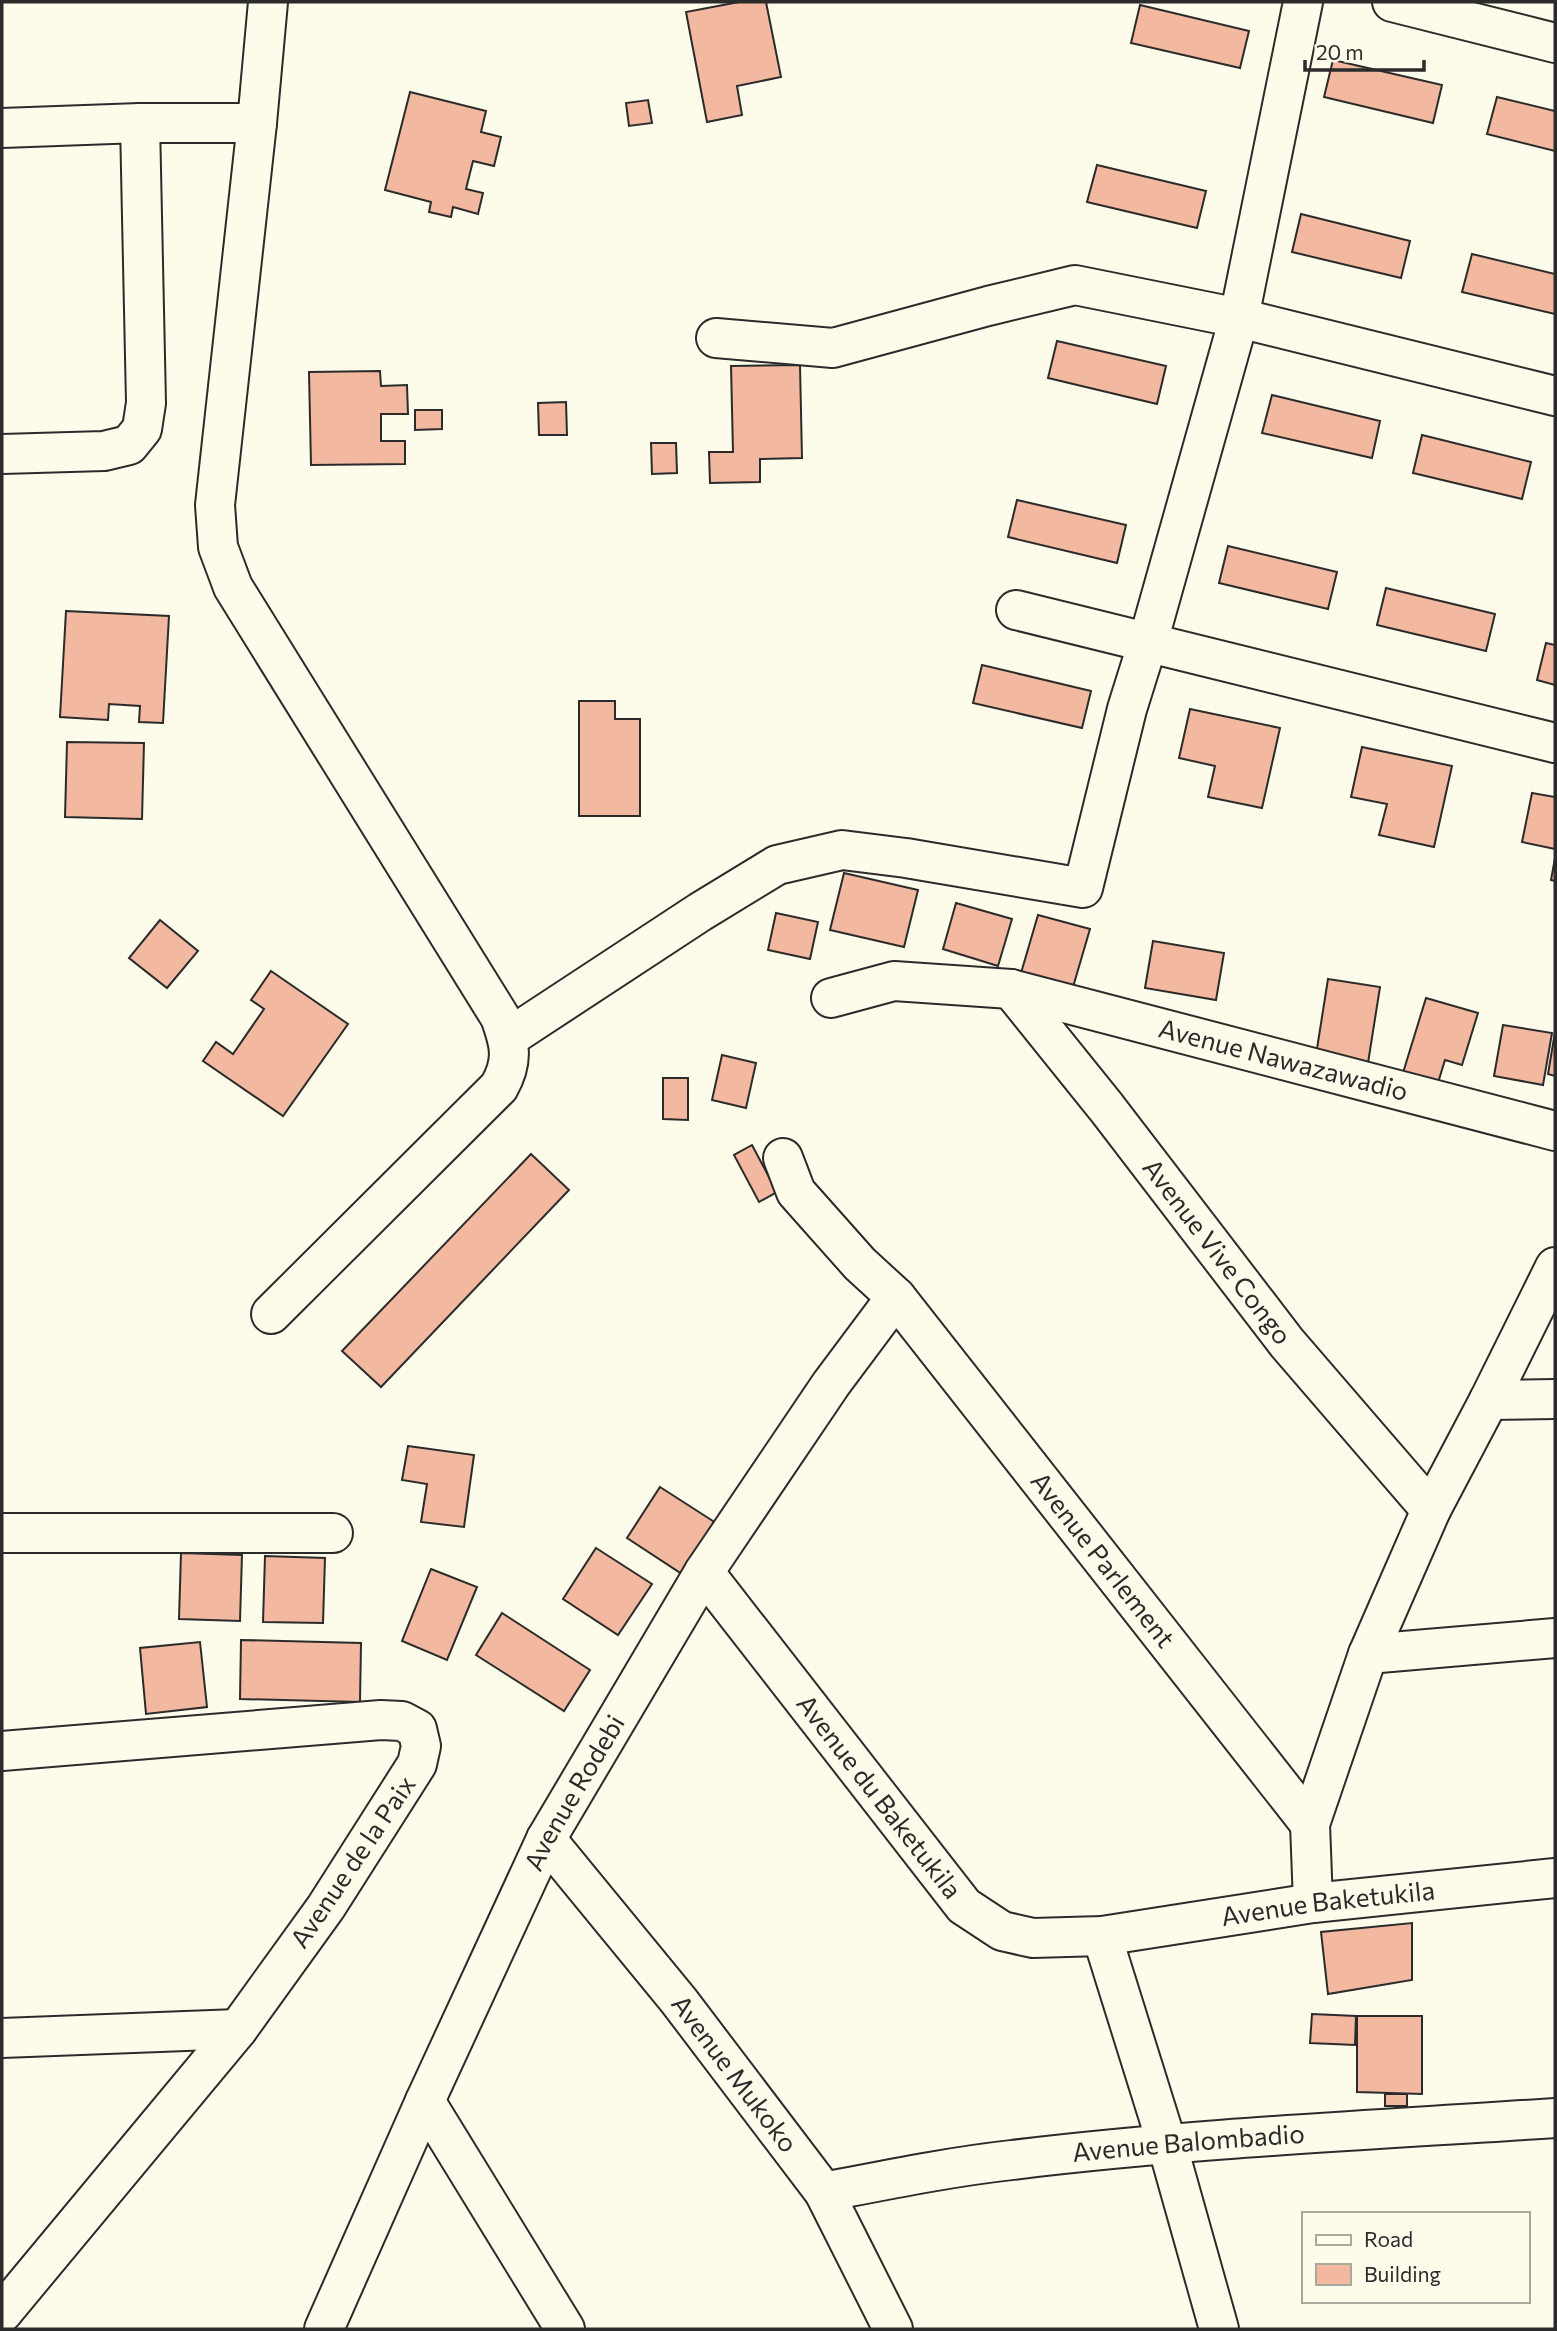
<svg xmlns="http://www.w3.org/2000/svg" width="1557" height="2331" font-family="Commissioner,sans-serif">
<rect width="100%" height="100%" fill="#fdfbea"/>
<g fill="#f2b8a0" stroke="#2b2b2b" stroke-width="2">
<path d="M739 2H766L781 77 737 86 742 115 707 122 686 12Z"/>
<path d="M1140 5 1249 31 1240 68 1131 43Z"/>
<path d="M1333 60 1442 85 1433 123 1324 97Z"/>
<path d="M410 92 486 111 481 132 501 137 494 166 473 161 466 189 483 193 478 214 453 207 451 217 429 212 431 202 385 190Z"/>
<path d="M1497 97 1555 111V151L1487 134Z"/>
<path d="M648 100 652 123 629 126 626 103Z"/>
<path d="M1097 165 1206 191 1197 228 1087 202Z"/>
<path d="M1301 214 1410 241 1401 278 1292 252Z"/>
<path d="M1472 254 1555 274V314L1462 292Z"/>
<path d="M1057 341 1166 366 1157 404 1048 378Z"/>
<path d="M800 365 802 458 760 459V482L710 483 709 452H733L731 366Z"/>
<path d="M380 371 381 386 407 385 408 414H381V441H405V464L311 465 309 372Z"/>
<path d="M1272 395 1380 421 1372 458 1262 433Z"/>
<path d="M566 402 567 435H539L538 403Z"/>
<path d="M415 410H442V429L415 430Z"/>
<path d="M1422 435 1531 462 1522 499 1413 473Z"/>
<path d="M651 443H676L677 473 652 474Z"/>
<path d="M1017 500 1126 525 1117 563 1008 537Z"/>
<path d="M1228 546 1337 572 1328 609 1219 583Z"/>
<path d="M1386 588 1495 614 1486 651 1377 625Z"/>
<path d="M66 611 169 616 163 723 139 722 140 706 109 704 108 720 60 717Z"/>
<path d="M1546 643 1555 645V685L1537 680Z"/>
<path d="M982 665 1091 691 1082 728 973 703Z"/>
<path d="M579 701H615V719H640V816H579Z"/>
<path d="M1190 709 1280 728 1262 808 1208 797 1215 766 1179 758Z"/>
<path d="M67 742 144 743 142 819 65 817Z"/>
<path d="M1362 747 1452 766 1434 847 1379 835 1387 804 1351 797Z"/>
<path d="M1532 793 1555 797V849L1522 842Z"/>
<path d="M1555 858V881L1551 880Z"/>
<path d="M844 873 918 890 904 947 830 930Z"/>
<path d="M956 903 1012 919 998 966 943 949Z"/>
<path d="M776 913 818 922 810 959 768 950Z"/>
<path d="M1038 915 1090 929 1073 987 1021 973Z"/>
<path d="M160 920 198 951 167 988 129 958Z"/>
<path d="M1153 941 1224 953 1216 1000 1145 988Z"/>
<path d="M271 971 348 1024 283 1116 203 1061 216 1042 233 1054 264 1009 251 1000Z"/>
<path d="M1328 979 1380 987 1368 1063 1316 1055Z"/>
<path d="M1426 998 1478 1013 1462 1065 1445 1060 1437 1086 1402 1076Z"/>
<path d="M1503 1025 1552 1033 1543 1085 1494 1076Z"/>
<path d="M1555 1032V1076L1548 1074Z"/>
<path d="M722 1055 756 1063 746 1108 712 1100Z"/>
<path d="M663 1078H688V1120L663 1119Z"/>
<path d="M752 1145 777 1192 759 1202 734 1155Z"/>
<path d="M531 1154 569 1190 381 1387 342 1351Z"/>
<path d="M408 1446 474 1455 464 1527 421 1522 427 1484 402 1480Z"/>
<path d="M660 1487 716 1523 682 1574 627 1538Z"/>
<path d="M596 1548 652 1584 618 1635 563 1599Z"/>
<path d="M181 1553 242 1555 240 1621 179 1619Z"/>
<path d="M265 1556 325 1558 323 1623 263 1622Z"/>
<path d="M431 1569 477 1587 447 1660 402 1641Z"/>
<path d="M502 1613 590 1670 564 1711 476 1655Z"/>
<path d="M241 1640 361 1643 360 1702 240 1699Z"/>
<path d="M200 1642 207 1707 146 1714 140 1648Z"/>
<path d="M1412 1923V1980L1328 1994 1321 1932Z"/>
<path d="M1312 2014 1356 2016 1355 2045 1310 2043Z"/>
<path d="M1357 2016H1422V2094L1357 2092Z"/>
<rect x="1385" y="2094" width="22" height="12"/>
</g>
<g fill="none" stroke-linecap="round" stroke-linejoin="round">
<g stroke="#2b2b2b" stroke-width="42">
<g id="minor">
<path d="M268 2 257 123 215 505 218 547 233 587 500 1017C510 1044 514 1061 499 1087L271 1314"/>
<path d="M1392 2 1555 43"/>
<path d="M2 128 140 123H257"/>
<path d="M716 338 833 348 988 306 1075 285 1239 318 1555 396"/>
<path d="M2 454 104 451 129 445 142 429 146 403 140 123"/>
<path d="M1016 610 1555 743"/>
<path id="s1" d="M1011 989 1106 1107 1287 1343 1431 1510"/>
<path id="s2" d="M831 998 894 981 1011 989 1555 1131"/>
<path d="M508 1038 700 912 777 865 842 850 906 858 1083 888 1127 709 1148 642 1239 318 1303 2"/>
<path id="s3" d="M783 1158 796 1192 860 1264 896 1297 1310 1824"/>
<path d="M1489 1400 1555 1399"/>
<path d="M2 1533H333"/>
<path id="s4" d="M704 1572 964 1906 1002 1931 1033 1938 1102 1936 1313 1903 1555 1878"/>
<path d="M1368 1654 1555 1638"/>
<path d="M2 1751 381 1720 402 1721 417 1729 421 1746 417 1764 326 1907 238 2029 2 2313"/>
<path id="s5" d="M546 1839 679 2001 824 2192 893 2329"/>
<path d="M1313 1903 1310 1824 1368 1654 1431 1510 1489 1400 1555 1267"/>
<path d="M1102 1936 1167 2144 1219 2329"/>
<path d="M2 2038 238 2029"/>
<path d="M425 2101 565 2329"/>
<path id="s6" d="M824 2192C886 2180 949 2167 1012 2160 1192 2138 1374 2130 1555 2118"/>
<path id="s7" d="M324 2329 425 2101 546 1839 704 1572 831 1384 896 1297"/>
</g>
</g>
<use href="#minor" stroke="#fdfbea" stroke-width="38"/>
</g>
<g text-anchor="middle" stroke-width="5" stroke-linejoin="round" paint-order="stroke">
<g font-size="26" fill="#2b2b2b" stroke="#fdfbea">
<text dy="9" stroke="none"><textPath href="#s2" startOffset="464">Avenue Nawazawadio</textPath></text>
<text dy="9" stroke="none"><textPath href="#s1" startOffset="334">Avenue Vive Congo</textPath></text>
<text dy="9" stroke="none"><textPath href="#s3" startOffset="516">Avenue Parlement</textPath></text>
<text dy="9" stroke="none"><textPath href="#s7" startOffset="592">Avenue Rodebi</textPath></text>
<text dy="9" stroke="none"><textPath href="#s4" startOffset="285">Avenue du Baketukila</textPath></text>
<text transform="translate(353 1862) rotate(-56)" y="9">Avenue de la Paix</text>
<text dy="9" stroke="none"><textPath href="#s4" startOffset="798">Avenue Baketukila</textPath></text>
<text dy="9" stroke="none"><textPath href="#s5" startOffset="301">Avenue Mukoko</textPath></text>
<text dy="9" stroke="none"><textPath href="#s6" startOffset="368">Avenue Balombadio</textPath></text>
</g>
</g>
<rect width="1557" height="2331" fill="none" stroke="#2b2b2b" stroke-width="7"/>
<rect x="1302" y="2212" width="228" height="91" fill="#fdfbea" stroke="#a9a89e" stroke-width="2"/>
<rect x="1316" y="2235" width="35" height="10" fill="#fdfbea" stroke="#a9a89e" stroke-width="2"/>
<text x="1364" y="2247" font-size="21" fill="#2b2b2b">Road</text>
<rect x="1316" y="2264" width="35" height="21" fill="#f2b8a0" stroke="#a9a89e" stroke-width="2"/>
<text x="1364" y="2282" font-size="21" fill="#2b2b2b">Building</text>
<path d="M1305 60v10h119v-10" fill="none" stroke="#2b2b2b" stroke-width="3.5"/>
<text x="1316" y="60" font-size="21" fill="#2b2b2b" stroke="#fdfbea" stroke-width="5" paint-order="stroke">20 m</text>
</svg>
